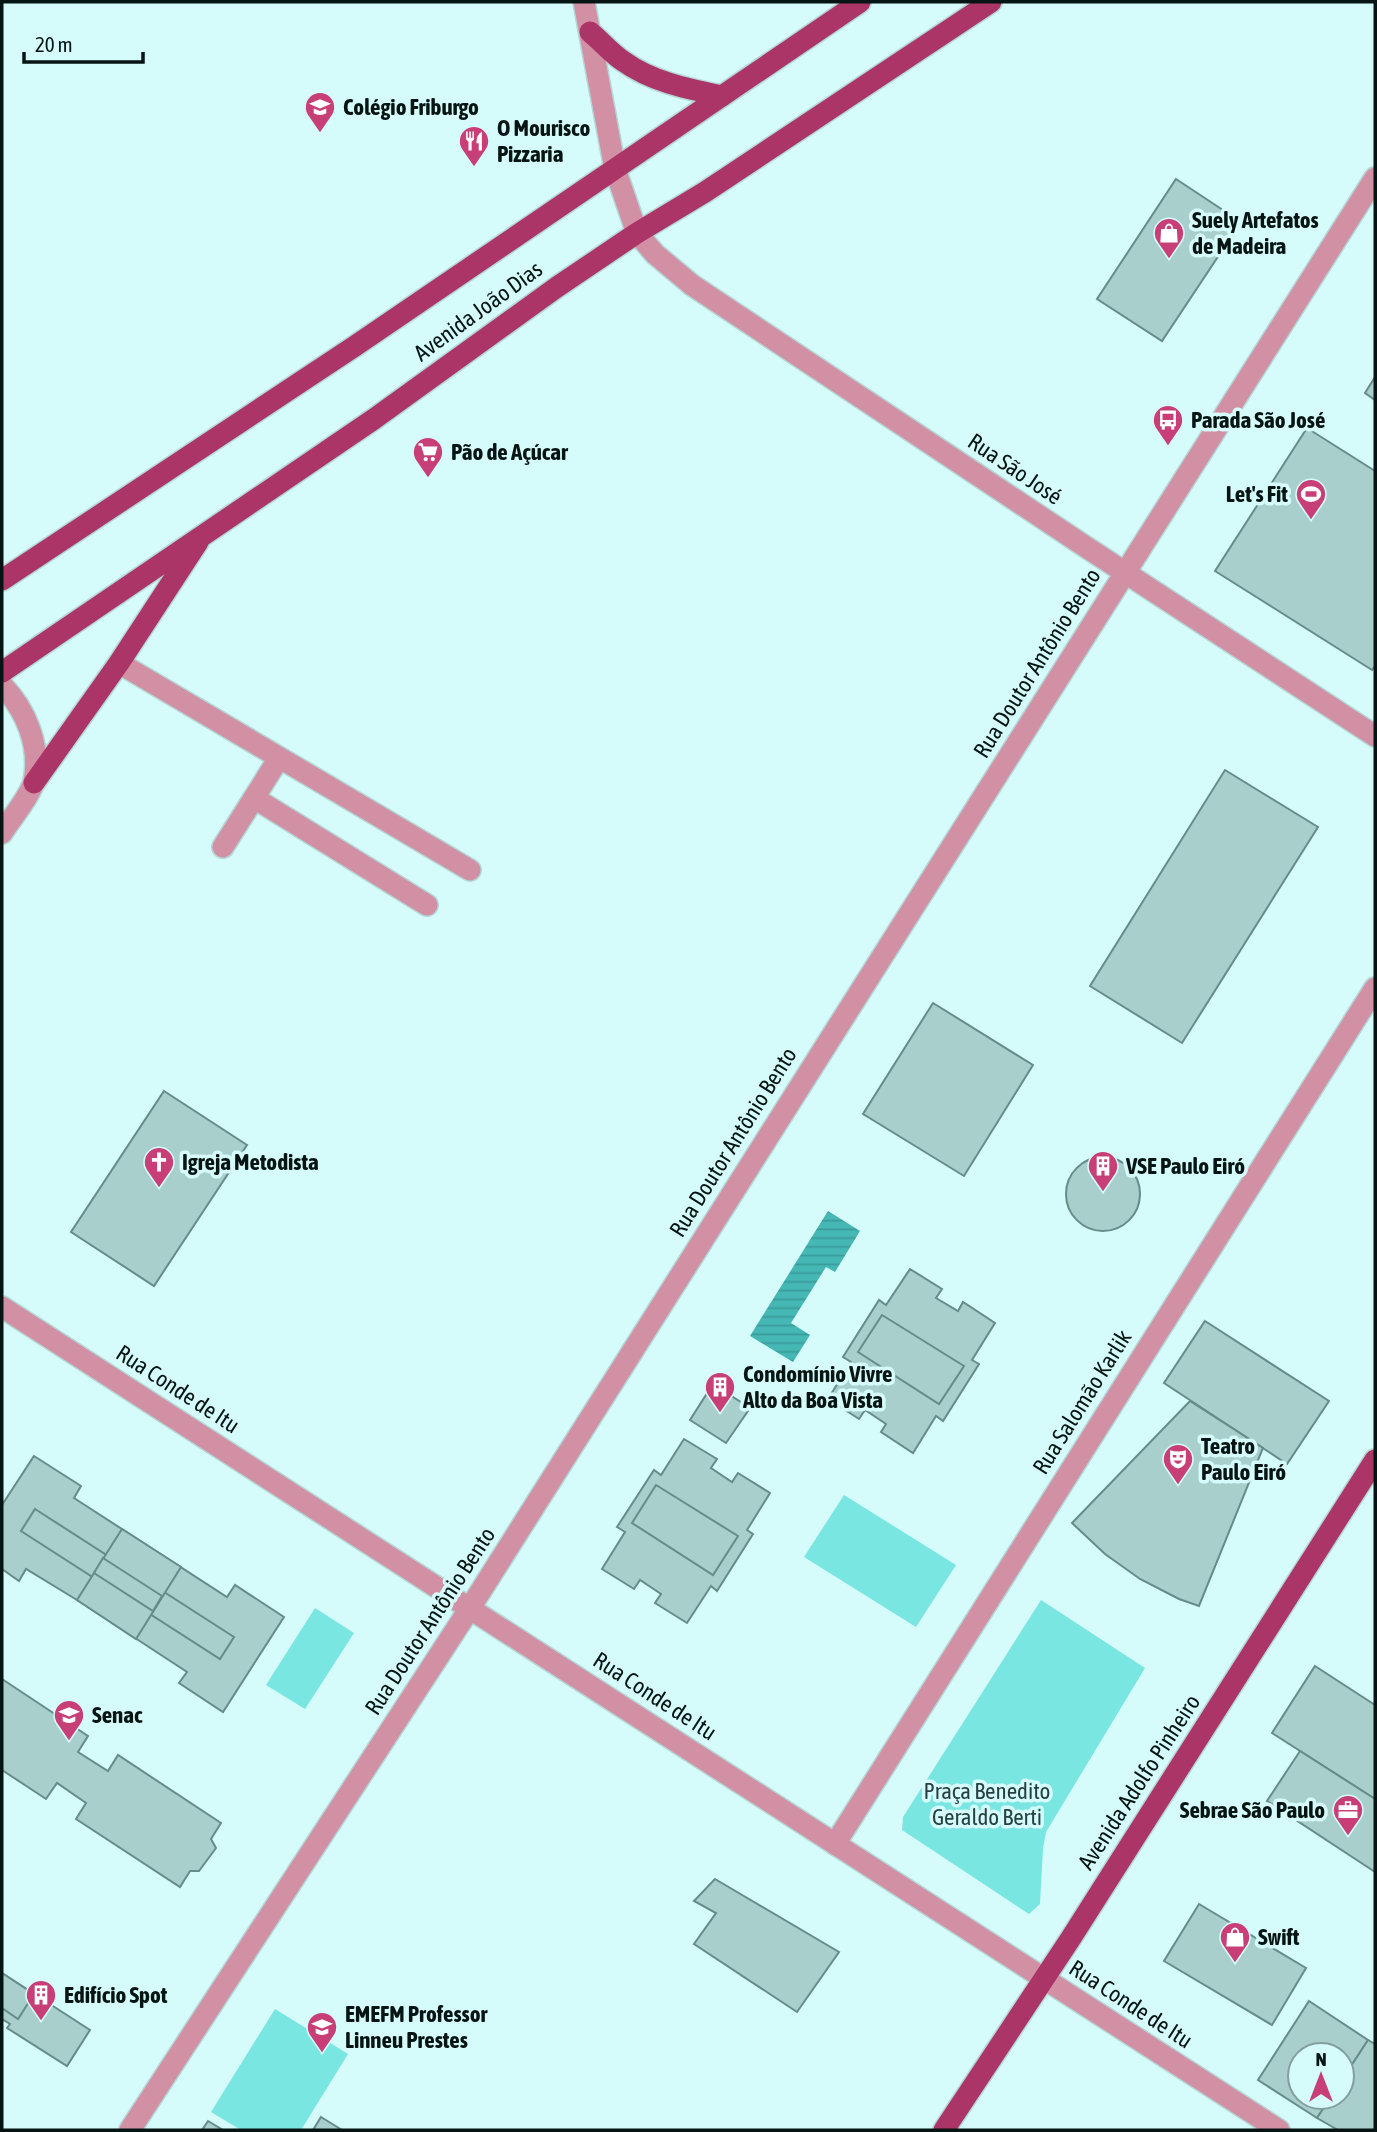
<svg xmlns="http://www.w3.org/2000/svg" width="1377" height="2132" font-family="'Asap Condensed',sans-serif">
<defs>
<pattern id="water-rules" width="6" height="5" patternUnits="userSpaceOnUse" patternTransform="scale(1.75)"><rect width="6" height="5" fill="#45b7b4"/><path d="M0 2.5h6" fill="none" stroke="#3b9c9a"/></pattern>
</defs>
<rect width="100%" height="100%" fill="#d5fcfa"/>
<g fill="#79e6e2">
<path d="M844 1495 956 1565 916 1627 804 1557Z"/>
<path d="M1041 1600 1145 1668 1046 1832 1043 1848 1040 1904 1029 1914 902 1830 903 1817Z"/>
<path d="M315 1608 354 1633 305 1709 266 1685Z"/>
<path d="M275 2009 348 2054 301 2130H241L211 2112Z"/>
</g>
<path fill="url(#water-rules)" d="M828 1211 860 1231 835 1272 826 1267 791 1323 810 1335 793 1362 750 1336Z"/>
<g fill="#a9cfcd" stroke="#678b89" stroke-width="2">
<path d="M1176 179 1241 222 1162 341 1097 299Z"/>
<path d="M1375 377V400L1365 393Z"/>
<path d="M1307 428 1375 471V666L1372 670 1215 571Z"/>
<path d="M1225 770 1318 827 1182 1043 1090 986Z"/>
<path d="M933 1003 1033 1065 964 1176 863 1114Z"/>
<path d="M164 1091 247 1145 154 1286 71 1232Z"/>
<circle cx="1103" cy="1194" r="37"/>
<path d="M910 1269 942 1289 936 1298 958 1311 963 1302 995 1323 972 1360 979 1364 943 1421 936 1416 913 1453 881 1432 886 1424 865 1410 859 1419 828 1399 851 1362 843 1357 879 1300 886 1305Z"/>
<path d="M882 1315 964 1366 939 1404 858 1352Z"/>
<path d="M1205 1321 1329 1401 1287 1464 1164 1383Z"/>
<path d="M713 1384 750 1408 726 1443 690 1420Z"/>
<path d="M1190 1401 1263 1448 1199 1606 1179 1599 1140 1579 1105 1554 1072 1523Z"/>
<path d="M684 1439 717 1459 711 1468 732 1482 738 1473 770 1493 747 1530 753 1534 717 1591 711 1586 687 1623 655 1603 661 1594 640 1580 634 1589 602 1569 625 1532 617 1527 654 1470 661 1475Z"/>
<path d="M34 1456 81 1486 74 1498 227 1597 235 1585 284 1617 223 1712 179 1683 187 1672 77 1600 26 1569 19 1581 2 1569V1505Z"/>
<path d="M656 1485 738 1536 713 1575 632 1523Z"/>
<path d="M35 1509 234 1637 220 1659 21 1531Z"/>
<path d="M122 1529 181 1567 136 1639 77 1600Z"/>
<path d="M103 1558 162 1596 153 1611 94 1573Z"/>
<path d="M1315 1666 1375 1705V1799L1272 1733Z"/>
<path d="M2 1679 88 1736 78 1752 108 1771 118 1755 221 1823 211 1839 216 1848 199 1871H190L180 1887 76 1819 86 1803 57 1783 46 1799 2 1770Z"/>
<path d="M1300 1751 1375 1799V1872L1267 1801Z"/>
<path d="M715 1879 839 1952 797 2012 694 1944 716 1913 694 1901Z"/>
<path d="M1199 1904 1306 1968 1272 2025 1164 1961Z"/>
<path d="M2 1973 90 2030 67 2066 7 2028 10 2024 2 2019Z"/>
<path d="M2 1973 34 1994 18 2019 2 2008Z"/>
<path d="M1309 2001 1368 2040 1342 2080V2055H1300V2097H1331L1317 2118 1258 2080Z"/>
<path d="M1368 2040 1375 2044V2130H1338L1317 2118 1331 2097H1342V2080Z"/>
<path d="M321 2117 342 2130H313Z"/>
<path d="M208 2121 223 2130H202Z"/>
</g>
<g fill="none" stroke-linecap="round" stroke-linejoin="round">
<g stroke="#b4d7d5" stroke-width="24">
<g id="minor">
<path d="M584 2 615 169 637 233 655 254 692 285 1086 547 1375 736"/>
<path d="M119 663 470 870"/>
<path d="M2 685C26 710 41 746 34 781 31 795 10 820 2 833"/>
<path d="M279 758 254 798 427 905"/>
<path d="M223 847 254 798"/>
<path d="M2 1307 1279 2130"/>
<path d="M835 1844 1375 988"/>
<path d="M130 2130 470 1608 1375 178"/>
</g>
</g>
<g stroke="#b4d7d5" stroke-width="24">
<g id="major">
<path d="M590 32C601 41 611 53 623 61 652 82 688 89 722 96"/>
<path d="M2 580 355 346 860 2"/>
<path d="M2 672 374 419 557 287 637 233 705 192 991 2"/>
<path d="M34 783 119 663 198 542"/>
<path d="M944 2130 1071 1938 1375 1460"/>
</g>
</g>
<use href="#minor" stroke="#d290a5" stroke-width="21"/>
<use href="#major" stroke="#aa3566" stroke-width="21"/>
</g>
<defs>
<g id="school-pin" transform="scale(1.575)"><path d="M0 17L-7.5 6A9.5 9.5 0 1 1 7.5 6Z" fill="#c83f78" stroke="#d5fcfa"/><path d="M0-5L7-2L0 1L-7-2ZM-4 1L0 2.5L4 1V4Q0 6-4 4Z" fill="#fff"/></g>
<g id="restaurant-pin" transform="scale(1.575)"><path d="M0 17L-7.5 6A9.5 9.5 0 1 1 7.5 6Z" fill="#c83f78" stroke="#d5fcfa"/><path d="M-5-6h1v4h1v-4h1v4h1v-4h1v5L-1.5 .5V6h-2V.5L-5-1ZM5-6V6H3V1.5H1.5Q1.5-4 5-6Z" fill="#fff"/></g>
<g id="shop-pin" transform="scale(1.575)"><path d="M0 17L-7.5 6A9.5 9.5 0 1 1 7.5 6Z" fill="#c83f78" stroke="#d5fcfa"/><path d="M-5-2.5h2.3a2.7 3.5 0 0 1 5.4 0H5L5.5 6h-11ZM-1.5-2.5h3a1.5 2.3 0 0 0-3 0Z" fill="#fff"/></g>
<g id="bus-pin" transform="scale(1.575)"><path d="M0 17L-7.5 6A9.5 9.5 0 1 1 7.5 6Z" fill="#c83f78" stroke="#d5fcfa"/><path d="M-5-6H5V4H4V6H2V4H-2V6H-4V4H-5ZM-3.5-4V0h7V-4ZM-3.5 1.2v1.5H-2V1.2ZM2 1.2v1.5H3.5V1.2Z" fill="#fff"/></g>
<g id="supermarket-pin" transform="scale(1.575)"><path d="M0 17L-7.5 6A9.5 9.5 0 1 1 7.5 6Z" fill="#c83f78" stroke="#d5fcfa"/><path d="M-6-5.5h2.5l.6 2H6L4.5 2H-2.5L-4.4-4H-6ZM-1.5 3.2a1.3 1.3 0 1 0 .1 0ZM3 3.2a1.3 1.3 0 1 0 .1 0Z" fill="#fff"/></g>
<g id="stadium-pin" transform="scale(1.575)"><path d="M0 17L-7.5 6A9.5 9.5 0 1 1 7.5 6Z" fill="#c83f78" stroke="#d5fcfa"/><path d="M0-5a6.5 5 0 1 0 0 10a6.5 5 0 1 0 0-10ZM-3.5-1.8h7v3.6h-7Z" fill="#fff"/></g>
<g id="church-pin" transform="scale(1.575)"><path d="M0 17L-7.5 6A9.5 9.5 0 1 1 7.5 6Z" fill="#c83f78" stroke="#d5fcfa"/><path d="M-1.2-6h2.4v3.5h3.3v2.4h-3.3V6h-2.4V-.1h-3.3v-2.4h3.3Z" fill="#fff"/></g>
<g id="building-pin" transform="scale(1.575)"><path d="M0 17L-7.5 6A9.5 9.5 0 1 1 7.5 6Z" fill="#c83f78" stroke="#d5fcfa"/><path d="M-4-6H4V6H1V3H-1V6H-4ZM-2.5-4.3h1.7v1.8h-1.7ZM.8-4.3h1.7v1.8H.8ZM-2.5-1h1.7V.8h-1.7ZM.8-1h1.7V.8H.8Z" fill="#fff"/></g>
<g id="theatre-pin" transform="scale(1.575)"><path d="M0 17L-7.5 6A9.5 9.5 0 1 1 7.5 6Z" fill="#c83f78" stroke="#d5fcfa"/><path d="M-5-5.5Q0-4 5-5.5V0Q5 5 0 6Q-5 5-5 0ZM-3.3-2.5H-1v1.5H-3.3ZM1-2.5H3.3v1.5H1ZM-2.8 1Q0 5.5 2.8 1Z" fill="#fff"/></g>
<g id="university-pin" transform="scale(1.575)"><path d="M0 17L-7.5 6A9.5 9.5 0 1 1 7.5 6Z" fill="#c83f78" stroke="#d5fcfa"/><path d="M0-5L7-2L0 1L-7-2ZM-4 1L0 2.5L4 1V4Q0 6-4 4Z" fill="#fff"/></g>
<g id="office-pin" transform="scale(1.575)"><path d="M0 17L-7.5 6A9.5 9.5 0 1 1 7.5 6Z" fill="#c83f78" stroke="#d5fcfa"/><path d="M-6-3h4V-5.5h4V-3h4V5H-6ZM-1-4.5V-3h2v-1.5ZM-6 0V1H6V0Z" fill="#fff"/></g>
</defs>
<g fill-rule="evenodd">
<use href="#school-pin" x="320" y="107"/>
<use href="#restaurant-pin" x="474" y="141"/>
<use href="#shop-pin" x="1169" y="233"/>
<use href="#bus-pin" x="1168" y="420"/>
<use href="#supermarket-pin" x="428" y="452"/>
<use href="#stadium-pin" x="1311" y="494"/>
<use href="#church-pin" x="159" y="1162"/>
<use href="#building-pin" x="1103" y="1166"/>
<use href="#building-pin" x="720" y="1387"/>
<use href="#theatre-pin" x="1178" y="1459"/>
<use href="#university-pin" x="69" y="1715"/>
<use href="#office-pin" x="1348" y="1810"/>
<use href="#shop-pin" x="1235" y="1937"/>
<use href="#building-pin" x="41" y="1995"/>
<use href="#school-pin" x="322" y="2027"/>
</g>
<g text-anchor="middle" stroke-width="7" stroke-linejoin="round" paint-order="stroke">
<g font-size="23" font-weight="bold" fill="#061413" stroke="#d5fcfa" text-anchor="start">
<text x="343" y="115">Colégio Friburgo</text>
<text x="497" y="136">O Mourisco<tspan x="497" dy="26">Pizzaria</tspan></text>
<text x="1192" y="228">Suely Artefatos<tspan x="1192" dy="26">de Madeira</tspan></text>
<text x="1191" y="428">Parada São José</text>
<text x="451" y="460">Pão de Açúcar</text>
<text x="1288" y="502" text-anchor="end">Let's Fit</text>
<text x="182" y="1170">Igreja Metodista</text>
<text x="1126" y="1174">VSE Paulo Eiró</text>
<text x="743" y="1382">Condomínio Vivre<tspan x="743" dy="26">Alto da Boa Vista</tspan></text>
<text x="1201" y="1454">Teatro<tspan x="1201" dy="26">Paulo Eiró</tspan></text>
<text x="92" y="1723">Senac</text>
<text x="1325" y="1818" text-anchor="end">Sebrae São Paulo</text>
<text x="1258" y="1945">Swift</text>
<text x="64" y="2003">Edifício Spot</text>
<text x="345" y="2022">EMEFM Professor<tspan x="345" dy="26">Linneu Prestes</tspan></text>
</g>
<g font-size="23" fill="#061413" stroke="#d5fcfa">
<text transform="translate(478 311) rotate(-36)" y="8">Avenida João Dias</text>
<text transform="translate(1015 469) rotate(34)" y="8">Rua São José</text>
<text transform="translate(1037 663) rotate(-58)" y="8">Rua Doutor Antônio Bento</text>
<text transform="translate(733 1142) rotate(-58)" y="8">Rua Doutor Antônio Bento</text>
<text transform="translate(178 1389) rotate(33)" y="8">Rua Conde de Itu</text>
<text transform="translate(1082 1402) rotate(-58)" y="8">Rua Salomão Karlik</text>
<text transform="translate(430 1621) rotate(-57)" y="8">Rua Doutor Antônio Bento</text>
<text transform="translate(655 1696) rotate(33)" y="8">Rua Conde de Itu</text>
<text transform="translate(1139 1782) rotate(-57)" y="8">Avenida Adolfo Pinheiro</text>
<text transform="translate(1131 2004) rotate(33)" y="8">Rua Conde de Itu</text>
</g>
<g font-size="23" fill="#263f3f" stroke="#d5fcfa">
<text x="987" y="1799">Praça Benedito<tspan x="987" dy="26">Geraldo Berti</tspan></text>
</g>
</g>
<rect width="1377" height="2132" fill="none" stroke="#061413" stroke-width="7"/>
<g transform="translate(1321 2076)"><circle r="33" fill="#d5fcfa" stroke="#829f9e" stroke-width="2"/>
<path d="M0-5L12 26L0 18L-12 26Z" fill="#c83f78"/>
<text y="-10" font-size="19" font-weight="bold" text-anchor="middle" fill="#061413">N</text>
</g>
<path d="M24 52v10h119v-10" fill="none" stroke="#061413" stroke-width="3.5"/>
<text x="35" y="52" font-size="21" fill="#061413" stroke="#d5fcfa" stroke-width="5" paint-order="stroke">20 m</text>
</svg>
